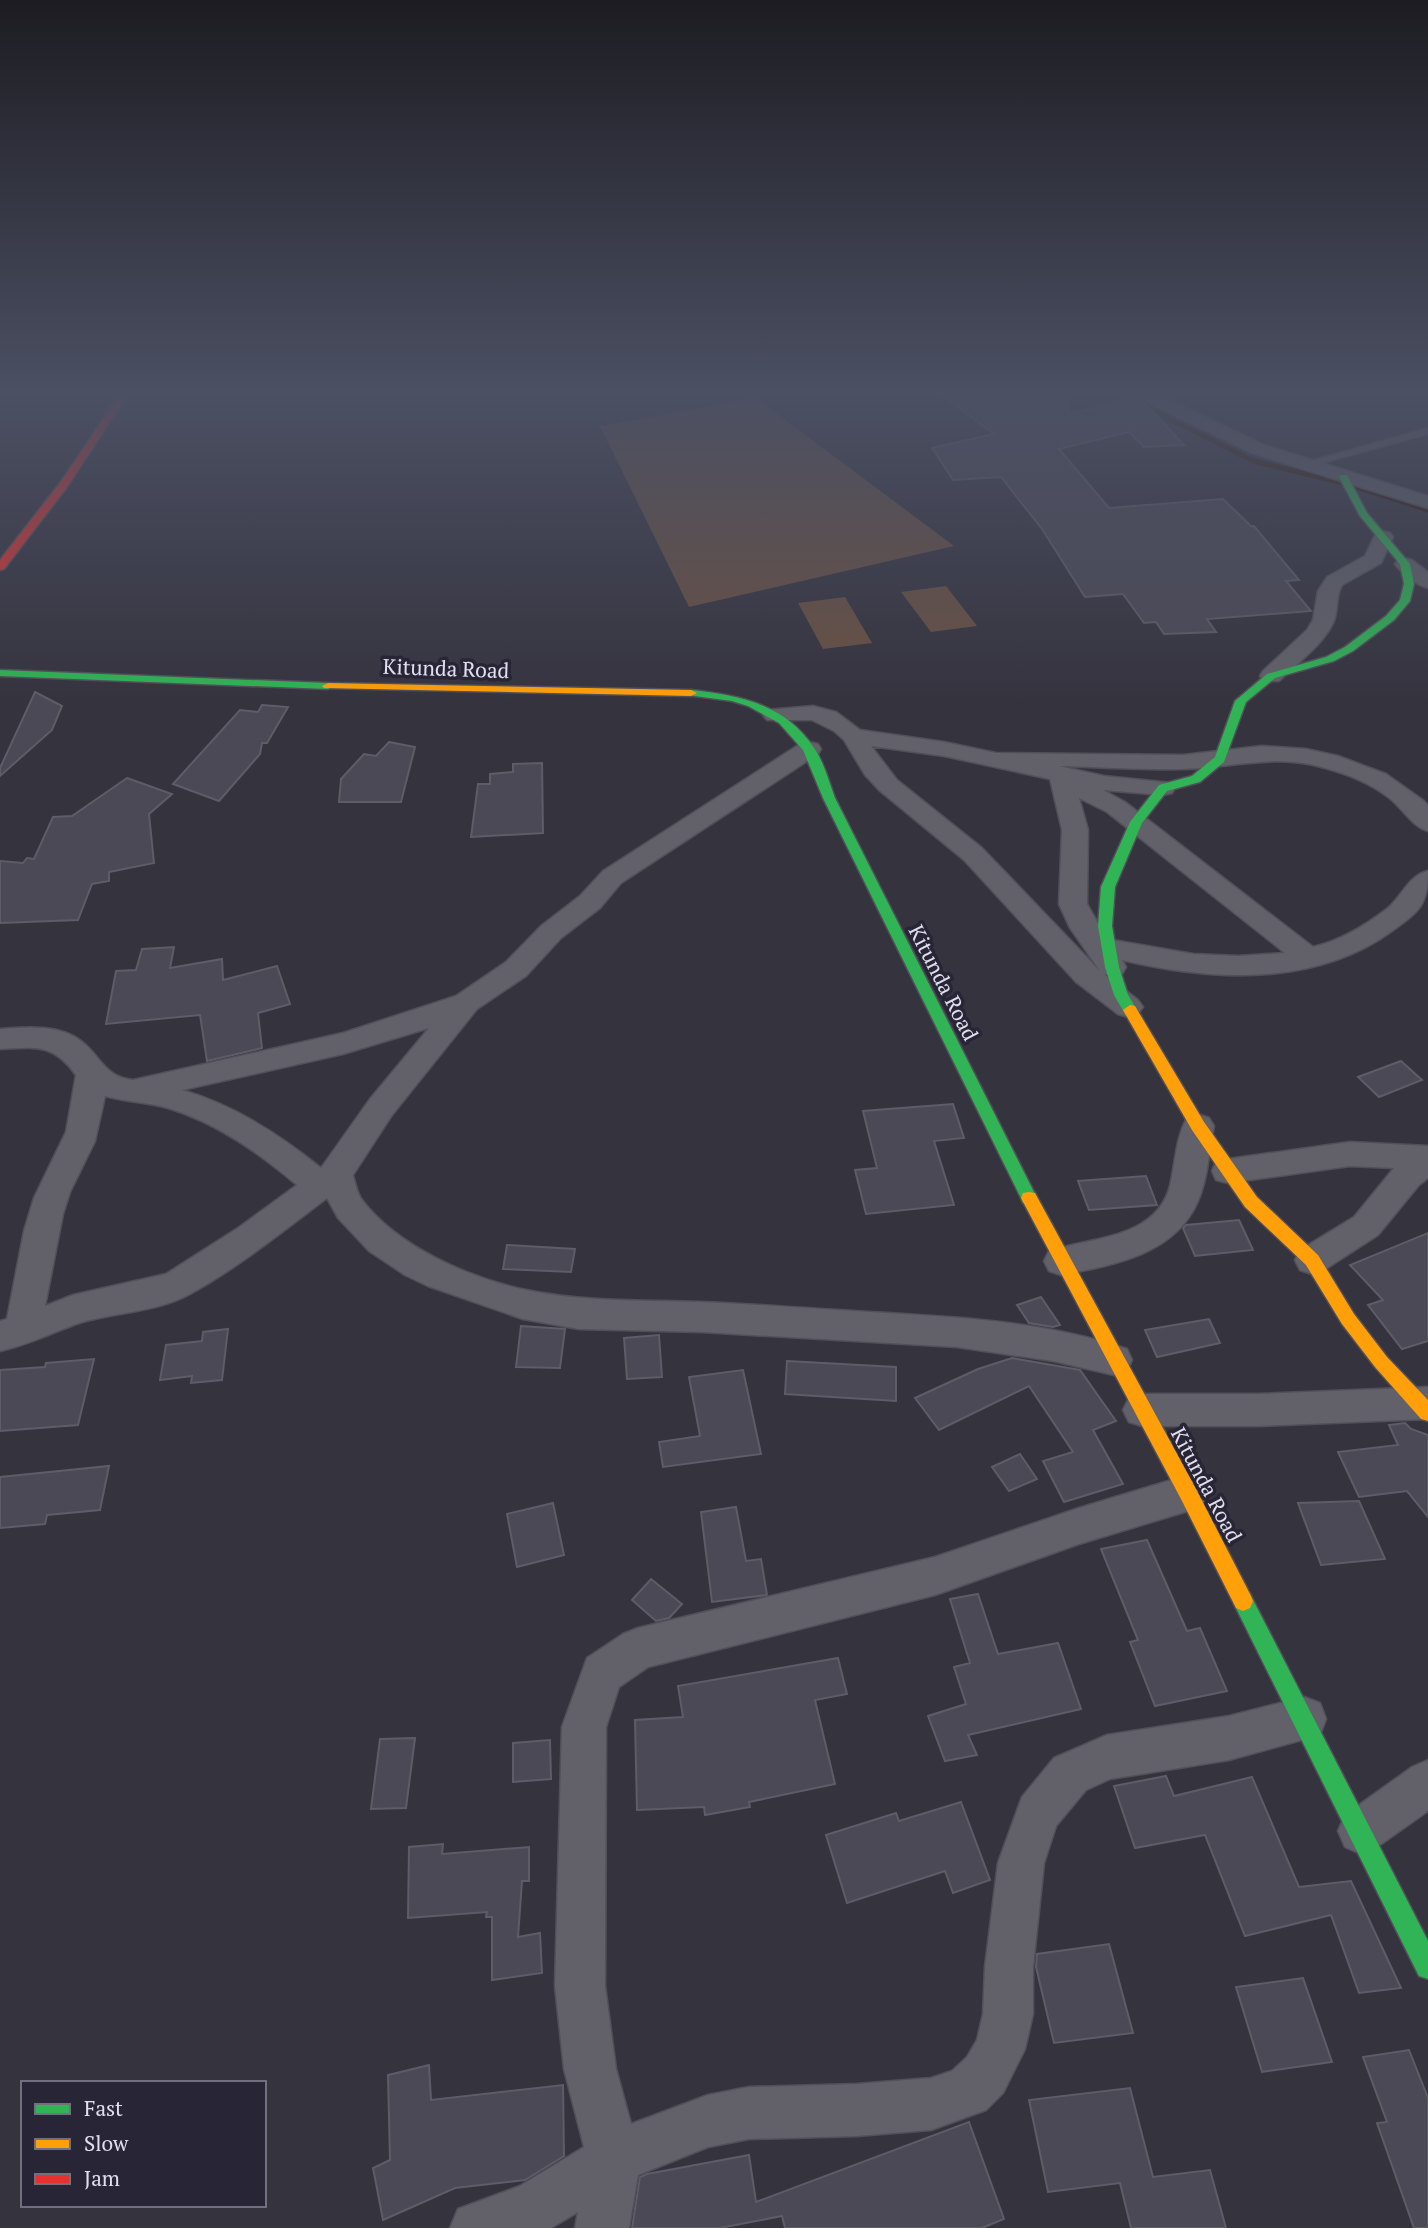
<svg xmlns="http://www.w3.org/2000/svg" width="1428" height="2228" font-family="'PT Serif',serif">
<rect width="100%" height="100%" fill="#35333e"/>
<g fill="#695042">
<path d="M756 398 954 546 689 607 600 426Z"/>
<path d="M946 586 977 626 931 632 901 592Z"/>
<path d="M845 597 872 643 823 649 798 603Z"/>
</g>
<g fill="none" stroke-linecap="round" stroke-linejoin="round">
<path stroke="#311908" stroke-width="5" d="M1113 390 1253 461 1347 484 1428 510"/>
</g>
<g fill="#4b4955" stroke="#5e5c66" stroke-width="2">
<path d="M935 390H1067L1069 414 1133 398 1148 406 1184 445 1144 447 1129 432 1059 449 1109 508 1223 499 1251 526H1254L1299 580 1286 581 1311 611 1207 619 1216 632 1164 634 1156 622 1144 623 1123 594 1085 597 1042 529 1001 477 953 480 932 448 994 434Z"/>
<path d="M35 692 62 706 52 730 0 776V768Z"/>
<path d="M262 705 288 707 267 743H262L260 754 219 801 173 784 240 710 258 712Z"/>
<path d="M389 742 415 747 401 802H339L341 779 364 754 376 756Z"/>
<path d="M542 763 543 833 471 837 478 784H490V774L513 772V764Z"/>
<path d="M127 778 172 794 149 814 154 863 109 872V881L92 884 78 920 0 923V861L23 863 27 858 34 859 53 817 72 816Z"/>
<path d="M174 947 170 968 222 959 223 980 277 966 290 1004 258 1013 262 1048 207 1061 200 1015 106 1024 116 971 136 970 142 949Z"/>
<path d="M1401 1061 1422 1080 1379 1097 1358 1077Z"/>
<path d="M953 1104 964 1138 934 1141 954 1205 866 1214 855 1170 877 1168 863 1111Z"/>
<path d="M1146 1176 1157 1205 1089 1210 1078 1181Z"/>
<path d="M1239 1220 1253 1250 1195 1256 1183 1228 1186 1225Z"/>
<path d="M1428 1233V1341L1402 1349 1368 1305 1383 1300 1350 1265Z"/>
<path d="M507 1245 575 1249 571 1272 503 1269Z"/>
<path d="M1041 1297 1060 1325 1053 1327 1029 1323 1017 1305Z"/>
<path d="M1209 1319 1220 1343 1157 1357 1145 1330Z"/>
<path d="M521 1326 565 1329 560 1368 516 1367Z"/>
<path d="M228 1329 222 1380 191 1383 192 1376 160 1380 166 1345 202 1341 203 1332Z"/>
<path d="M659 1335 662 1377 627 1379 624 1338Z"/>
<path d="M1012 1358 1080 1370 1116 1421 1093 1430 1123 1484 1064 1502 1043 1461 1073 1452 1029 1386 939 1430 915 1398 978 1369Z"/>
<path d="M94 1359 78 1425 0 1431V1370L45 1367 46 1363Z"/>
<path d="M787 1361 896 1367V1401L785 1394Z"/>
<path d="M743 1370 761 1454 663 1467 659 1442 700 1436 689 1377Z"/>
<path d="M1405 1423 1411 1429 1428 1435V1517L1407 1491 1359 1497 1338 1452 1398 1445 1389 1425Z"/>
<path d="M1020 1454 1037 1479 1009 1491 992 1467Z"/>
<path d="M109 1466 100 1510 47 1515 45 1524 0 1528V1477Z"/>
<path d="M1359 1501 1385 1559 1321 1565 1298 1503Z"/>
<path d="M553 1503 564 1555 517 1567 507 1514Z"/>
<path d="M736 1507 746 1561 761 1559 767 1595 712 1602 701 1512Z"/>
<path d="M1147 1540 1187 1631 1200 1628 1227 1691 1155 1706 1130 1642 1138 1640 1101 1549Z"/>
<path d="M651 1579 682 1604 669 1618 656 1621 632 1600Z"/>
<path d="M978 1594 998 1654 1058 1643 1081 1709 968 1735 977 1755 945 1761 928 1716 966 1704 954 1667 970 1663 950 1599Z"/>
<path d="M838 1658 847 1694 815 1700 835 1784 749 1802 750 1807 705 1815 704 1807 637 1810 635 1720 683 1717 678 1686Z"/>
<path d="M415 1738 406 1808 371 1809 380 1739Z"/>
<path d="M550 1740 551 1779 513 1782V1743Z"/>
<path d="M1166 1776 1174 1796 1252 1777 1299 1887 1351 1881 1401 1988 1359 1993 1331 1915 1245 1936 1205 1835 1135 1848 1114 1786Z"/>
<path d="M961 1802 990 1880 953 1893 945 1871 847 1903 826 1835 896 1813 899 1821Z"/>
<path d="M443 1844 442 1854 529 1847V1881H522L518 1937 540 1933 542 1973 492 1980V1917H486L487 1912 408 1918 409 1847Z"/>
<path d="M1109 1944 1133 2033 1054 2043 1036 1967 1037 1954Z"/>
<path d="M1303 1978 1332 2062 1262 2072 1236 1987Z"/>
<path d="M1409 2050 1428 2098V2228H1414L1377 2123 1387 2122 1363 2057Z"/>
<path d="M429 2065 431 2100 563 2085 564 2156 525 2180 455 2188 383 2220 373 2168 390 2160 388 2075Z"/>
<path d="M1130 2088 1153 2177 1210 2170 1226 2228H1131L1120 2183 1048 2192 1029 2100Z"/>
<path d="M969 2122 1004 2219 982 2228H785L782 2216 720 2228H632L640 2177 647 2174 749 2155 756 2202Z"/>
</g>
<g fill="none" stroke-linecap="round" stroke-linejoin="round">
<g stroke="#514f59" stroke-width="3">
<path id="lane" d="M1428 428V434L1303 468 1298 465Z"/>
</g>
<g stroke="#514f59" stroke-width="3">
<g id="street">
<path d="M1128 390H1149L1264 445 1428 496V508L1252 453 1130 394Z"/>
<path d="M1383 531 1390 533 1393 537 1381 563 1342 585C1335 597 1339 611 1333 623 1322 646 1297 663 1279 681H1263L1260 676 1263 671 1307 630 1313 620 1318 591 1327 577 1365 556 1376 533Z"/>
<path d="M1405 558 1412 560 1428 572V588C1416 585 1402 574 1395 564L1398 560Z"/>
<path d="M813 706 836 712 860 730 944 742 996 753 1183 755 1262 746 1306 749 1338 756 1386 774 1424 801 1428 806V831C1412 827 1402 807 1388 797 1370 783 1347 774 1325 768 1276 753 1231 768 1182 769 1141 770 1100 767 1059 766L1104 776 1172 783 1175 788 1172 793 1163 795 1103 790 1125 802 1313 947C1340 941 1366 925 1388 908 1402 896 1409 875 1428 871 1428 905 1420 911 1392 931 1315 987 1211 981 1122 960L1126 967 1122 974 1112 976 1104 974 1138 1000 1143 1007 1138 1014 1128 1017 1118 1014 1076 982 964 860 879 790 865 775 844 740 834 731 812 720H767L763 715 767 710ZM871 746 944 756 1050 779 1062 830 1059 904 1070 928 1100 971 982 848 897 780ZM1079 798 1107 812 1285 953 1238 956 1193 954 1107 939 1087 904 1088 830Z"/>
<path d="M809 742 818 744 821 749 818 754 621 883 600 908 561 938 526 976 477 1009 392 1115 353 1175C355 1183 357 1193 362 1200 398 1247 469 1278 526 1290 584 1302 642 1300 701 1302 757 1304 814 1309 870 1312 955 1317 1046 1321 1127 1349L1132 1360 1127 1371 1114 1375 1053 1361 957 1347 702 1332 579 1329 523 1319 428 1286 405 1275 369 1251 338 1218 327 1198C283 1231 239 1267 190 1294 156 1313 112 1312 76 1324 50 1334 27 1345 0 1351V1321L7 1319 24 1231 34 1198 66 1132 76 1075C53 1043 36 1047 0 1049V1029C26 1027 60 1024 81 1041 101 1056 104 1077 133 1080L343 1033 456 996 506 962 541 926 580 896 603 871 800 744ZM429 1028 370 1099 321 1168C279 1134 234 1105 182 1090L343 1054ZM105 1096C126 1102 147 1102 168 1108 217 1123 259 1153 297 1185L238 1228 166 1274 73 1295 45 1306 63 1214 70 1192 95 1141Z"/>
<path d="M1198 1114 1209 1118 1214 1126C1209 1150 1208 1178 1198 1201 1175 1255 1113 1265 1061 1275L1049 1271 1044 1261 1049 1251C1092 1237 1156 1239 1170 1186 1175 1164 1176 1137 1187 1118Z"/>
<path d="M1350 1142 1428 1146V1178L1419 1185 1378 1235 1324 1270 1312 1274 1300 1270 1295 1260 1300 1250 1354 1217 1394 1168 1350 1166 1228 1183 1216 1180 1212 1171 1216 1162 1228 1159Z"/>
<path d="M1428 1387V1419L1258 1426H1142L1129 1422 1123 1410 1129 1398 1142 1394H1258Z"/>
<path d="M1188 1475 1202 1480 1208 1493 1202 1506 1188 1511 1079 1544 935 1595 648 1667 619 1687 606 1727 605 1986 616 2069 631 2124 708 2095 749 2087 857 2084 931 2078 952 2071 967 2057 977 2040 983 2014 985 1967 998 1863 1022 1797 1054 1758 1107 1735 1229 1716 1304 1697 1320 1703 1326 1719 1320 1735 1229 1760 1110 1779 1086 1790 1056 1826 1044 1863 1033 1967V2014L1025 2049 1003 2093 986 2110 931 2130 857 2136 749 2139 708 2147 638 2175 629 2228H575L578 2212 551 2228H450L458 2209 520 2186 584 2147 564 2069 555 1986 562 1727 587 1658 623 1634 638 1628 935 1557 1079 1508Z"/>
<path d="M1428 1760V1811L1377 1847 1361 1854 1345 1847 1338 1831 1345 1815 1412 1767Z"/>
</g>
</g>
<g stroke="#514f59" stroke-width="3">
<g id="fast">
<path d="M1341 475H1347L1367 513 1410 564 1414 584 1410 601 1394 620 1353 651 1334 661 1275 678 1246 702 1224 762 1200 782 1167 791 1142 823 1115 887 1112 926 1119 967 1128 995 1137 1010 1130 1015 1125 1014 1114 995 1105 967 1098 926 1101 887 1130 822 1159 785 1192 776 1215 757 1235 701 1267 674 1326 657 1345 647 1386 616 1400 600 1404 584 1400 564 1360 516 1339 477Z"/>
<path d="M0 670 328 683 334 686 328 689 0 676Z"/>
<path d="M691 690C739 695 785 704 814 748 824 762 829 782 835 798L1037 1198 1035 1203H1023L1021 1198 823 798 803 750 779 723 748 706 732 701 687 695 685 693Z"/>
<path d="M1243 1591 1250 1594 1428 1941V1979L1419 1976 1236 1608 1233 1601 1236 1594Z"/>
</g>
</g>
<g stroke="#514f59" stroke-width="3">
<g id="slow">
<path d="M328 683 691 690 697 693 691 696 324 688 322 686Z"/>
<path d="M1130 1005 1135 1006 1204 1122 1257 1197 1318 1255 1354 1314 1387 1357 1428 1400V1421L1421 1419 1375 1367 1342 1324 1306 1265 1245 1207 1192 1130 1123 1010Z"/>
<path d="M1029 1192 1035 1193 1195 1487 1250 1594 1253 1601 1250 1608 1243 1611 1236 1608 1181 1499 1021 1198 1023 1193Z"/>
</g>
</g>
<g stroke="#514f59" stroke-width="3">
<path id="jam" d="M123 390H131L67 487 4 569 0 570V560L60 483Z"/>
</g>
<use href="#lane" fill="#626169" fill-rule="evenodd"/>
<use href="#street" fill="#626169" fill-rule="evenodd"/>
<use href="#fast" fill="#30b455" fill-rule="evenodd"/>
<use href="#slow" fill="#ff9f0a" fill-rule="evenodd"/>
<use href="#jam" fill="#e5322d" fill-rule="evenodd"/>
</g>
<linearGradient id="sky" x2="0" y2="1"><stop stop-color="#1d1c22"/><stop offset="0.56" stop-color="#4b5063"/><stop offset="1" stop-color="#4b5063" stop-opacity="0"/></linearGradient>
<rect width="1428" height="702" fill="url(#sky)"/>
<g text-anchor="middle" stroke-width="7" stroke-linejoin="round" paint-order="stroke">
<g font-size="21" fill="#e1dfec" stroke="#282537">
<text transform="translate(446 669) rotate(2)" y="7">Kitunda Road</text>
<text transform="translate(943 983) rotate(63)" y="7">Kitunda Road</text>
<text transform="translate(1206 1485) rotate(62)" y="7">Kitunda Road</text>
</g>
</g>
<rect x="21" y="2081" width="245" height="126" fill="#282537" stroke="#726f7f" stroke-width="2"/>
<rect x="35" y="2104" width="35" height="10" fill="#30b455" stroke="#726f7f" stroke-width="2"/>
<text x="84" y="2116" font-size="21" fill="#e1dfec">Fast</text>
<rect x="35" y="2139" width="35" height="10" fill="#ff9f0a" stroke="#726f7f" stroke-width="2"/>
<text x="84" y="2151" font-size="21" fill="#e1dfec">Slow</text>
<rect x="35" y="2174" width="35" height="10" fill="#e5322d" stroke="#726f7f" stroke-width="2"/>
<text x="84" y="2186" font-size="21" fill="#e1dfec">Jam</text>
</svg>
